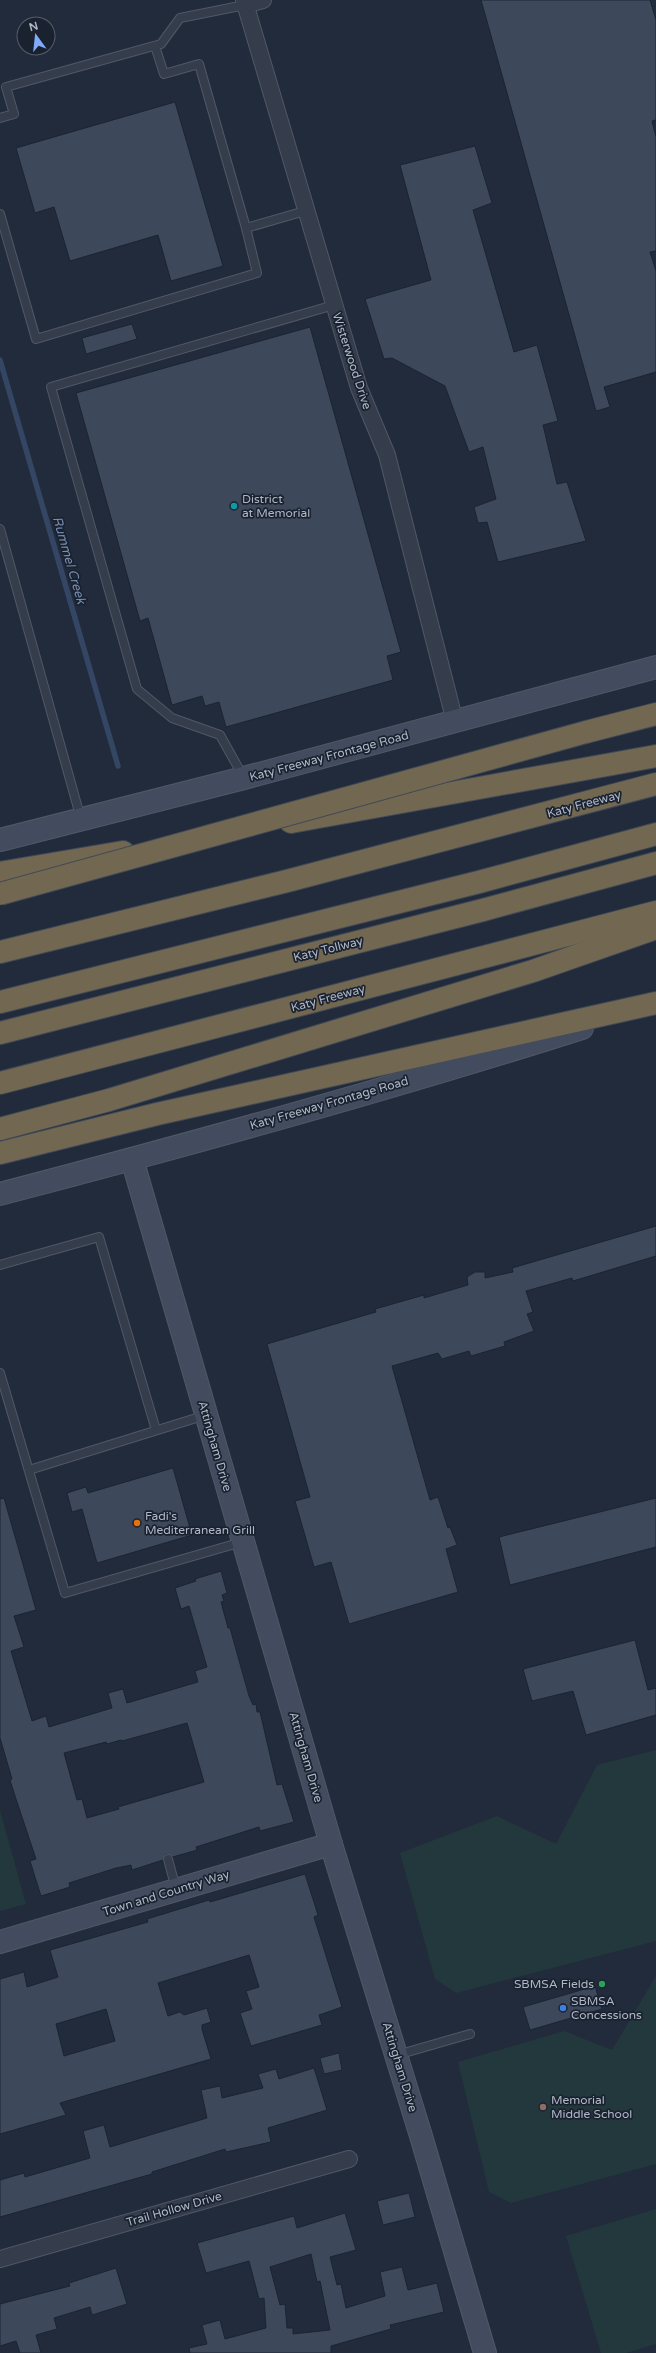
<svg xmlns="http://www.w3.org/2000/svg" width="656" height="2353" font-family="'Varela Round',sans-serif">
<rect width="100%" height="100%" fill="#212b3b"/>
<g fill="#23383c">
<path d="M656 1750V1941L456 1993 435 1979 400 1853 497 1816 556 1844 597 1765Z"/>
<path d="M0 1810 26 1904 0 1911Z"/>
<path d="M656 1976V2164L511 2203 489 2192 458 2062 564 2031 612 2050Z"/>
<path d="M656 2209V2344L626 2353H601L566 2236Z"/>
</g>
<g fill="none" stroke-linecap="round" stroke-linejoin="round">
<path stroke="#344663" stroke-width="5.5" d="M0 360 118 766"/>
</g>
<g fill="#3d495b" stroke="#1c2432" fill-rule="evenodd">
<path d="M481 0H650L656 20V120L652 121 656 137V251L650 252 656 271V372L604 387 610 407 596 411Z"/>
<path d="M175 102 223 266 171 281 158 235 70 261 54 207 35 213 16 148Z"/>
<path d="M475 146 492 203 473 210 514 352 537 345 558 421 543 425 557 484 567 482 586 541 498 562 487 522 478 523 474 507 496 499 483 447 469 452 445 386 392 358 384 359 365 299 431 280 400 165Z"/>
<path d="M132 324 137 339 86 354 82 338Z"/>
<path d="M310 327 401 652 387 656 393 680 226 727 219 702 205 706 202 696 172 705 148 618 140 621 76 393Z"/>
<path d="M656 1226V1256L573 1281 572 1278 526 1291 533 1312 527 1314 534 1331 504 1342 505 1346 471 1356 469 1351 442 1359 438 1353 392 1366 430 1500 438 1497 448 1528 450 1527 457 1545 446 1549 458 1592 349 1624 331 1562 314 1567 295 1501 310 1497 267 1344 376 1312 375 1309 424 1295V1298L468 1285 467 1277 475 1272H485V1278L513 1272 512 1268Z"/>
<path d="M173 1468 192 1535 97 1563 82 1509 72 1512 67 1493 86 1487 88 1493Z"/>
<path d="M4 1498 36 1610 14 1616 24 1647 11 1651 32 1721 46 1716 49 1727 112 1708 108 1693 123 1689 127 1703 198 1682 195 1671 207 1667 189 1606 181 1609 175 1588 196 1581 195 1579 221 1571 227 1593 222 1595 224 1601 221 1602 228 1628H230L249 1696 253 1705 256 1704 257 1712H260L277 1785 282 1784 294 1822 260 1831 259 1827 196 1847 197 1850 173 1857 166 1854 163 1860 132 1870 131 1865 116 1868 69 1883 70 1887 41 1896 30 1861 36 1859 16 1799 10 1780 12 1779 0 1738V1499ZM187 1723 204 1782 118 1807 119 1809 87 1818 82 1799 77 1800 64 1753 106 1742 107 1744 121 1740 122 1741Z"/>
<path d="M656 1498V1547L510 1585 499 1537Z"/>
<path d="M635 1640 648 1690 656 1688V1715L586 1735 573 1691 532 1701 523 1669Z"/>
<path d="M305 1874 318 1915 314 1917 342 2007 319 2015 322 2025 251 2046 240 2013 252 2009 246 1991 259 1987 249 1955 158 1983 168 2016 180 2012 184 2015 207 2008 211 2022 202 2025V2029L211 2059 60 2103 66 2115 0 2134V1979L24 1972 27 1987 58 1977 50 1950 148 1922 147 1919 209 1900 210 1902ZM106 2009 115 2041 64 2056 56 2024Z"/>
<path d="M595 1986 602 2009 530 2030 523 2007Z"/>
<path d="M339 2053 342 2070 324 2074 320 2058Z"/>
<path d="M314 2068 327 2110 268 2128 271 2142 226 2152 225 2149 152 2172V2174L0 2217V2180L24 2173 25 2177 90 2158 83 2131 104 2125 110 2147 207 2118 201 2090 220 2086 222 2098 263 2088 258 2074 276 2069 279 2079Z"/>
<path d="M409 2193 415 2217 383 2225 377 2201Z"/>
<path d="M345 2213 356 2250 330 2257 337 2285 341 2284 346 2308 385 2296 380 2272 402 2267 408 2290 437 2283 444 2312 390 2325 391 2329 331 2346V2353H190L189 2348 207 2344 202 2325 220 2320 225 2339 266 2328 264 2298 259 2299 249 2261 206 2273 197 2243 294 2216 297 2228ZM311 2254 317 2282 320 2281 330 2330 293 2334V2328H287L285 2304 280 2305 270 2267Z"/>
<path d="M116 2268 127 2304 92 2315 90 2307 54 2318 57 2329 36 2335 41 2353H20L16 2341 0 2346V2304L70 2286 69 2283Z"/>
</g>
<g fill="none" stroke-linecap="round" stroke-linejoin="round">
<g stroke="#505866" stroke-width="10">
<g id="lane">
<path d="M155 46 164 74 199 64 246 228"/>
<path d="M0 118 14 114 6 87 161 44 180 18 245 5"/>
<path d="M0 214 36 339 257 273 246 228 305 211"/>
<path d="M0 529 81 819"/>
<path d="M244 778 220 735 172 718 137 689 51 387 334 305"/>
<path d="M0 1265 99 1237 156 1430"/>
<path d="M0 1373 65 1593 242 1542"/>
<path d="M29 1470 206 1415"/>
<path d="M168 1859 176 1889"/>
<path d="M397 2055 470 2034"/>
</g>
</g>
<g stroke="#505866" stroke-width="18">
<g id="street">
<path d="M244 0 359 388 387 455 455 722"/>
<path d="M245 5 263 0"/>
<path d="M0 2259 349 2159"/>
</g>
</g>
<g stroke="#505866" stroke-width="24">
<g id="secondary">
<path d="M0 840 244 778 656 667"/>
<path d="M132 1159 331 1844 421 2136 485 2353"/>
<path d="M0 1194C195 1143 390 1089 582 1028"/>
<path d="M0 1942 331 1844"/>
</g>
</g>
<g stroke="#404856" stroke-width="24">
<g id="highway">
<path d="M586 732 656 714"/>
<path d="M291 822 656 756"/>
<path d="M0 873 123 852"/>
<path d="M0 952 287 881 656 784"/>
<path d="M0 1002 479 882 656 834"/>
<path d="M0 1033 483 910 656 863"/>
<path d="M0 1083 656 912"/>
<path d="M0 1129 109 1100 533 971 656 928"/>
<path d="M0 1153 157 1114 656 1003"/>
</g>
</g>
<use href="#lane" stroke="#353d4c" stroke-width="8"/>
<use href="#street" stroke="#353d4c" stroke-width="16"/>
<use href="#secondary" stroke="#434c5f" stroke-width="22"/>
<use href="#highway" stroke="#726751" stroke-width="22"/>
<g stroke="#404856" stroke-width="24" stroke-linecap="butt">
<path id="highway-bridge" d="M0 894 586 732"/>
</g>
<use href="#highway-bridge" stroke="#726751" stroke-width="22"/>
</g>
<circle fill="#0f9aa8" stroke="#1a2230" stroke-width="1.5" cx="234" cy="506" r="4"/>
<circle fill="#e8710a" stroke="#1a2230" stroke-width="1.5" cx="137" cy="1523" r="4"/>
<circle fill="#2e9e5b" stroke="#1a2230" stroke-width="1.5" cx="602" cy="1984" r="4"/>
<circle fill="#3f7fe0" stroke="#1a2230" stroke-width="1.5" cx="563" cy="2008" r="4"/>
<circle fill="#8d6e63" stroke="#1a2230" stroke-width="1.5" cx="543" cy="2107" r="4"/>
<g text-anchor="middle" stroke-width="3.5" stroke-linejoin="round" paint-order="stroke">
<g font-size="12" fill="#b0b8c8" stroke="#1a2230">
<text transform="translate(352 361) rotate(72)" y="4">Wisterwood Drive</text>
<text transform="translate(329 756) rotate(-15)" y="4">Katy Freeway Frontage Road</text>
<text transform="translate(584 804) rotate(-15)" y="4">Katy Freeway</text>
<text transform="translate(328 949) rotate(-14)" y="4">Katy Tollway</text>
<text transform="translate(328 998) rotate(-15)" y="4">Katy Freeway</text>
<text transform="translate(329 1103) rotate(-16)" y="4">Katy Freeway Frontage Road</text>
<text transform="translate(215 1446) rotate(74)" y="4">Attingham Drive</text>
<text transform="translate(306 1757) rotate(74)" y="4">Attingham Drive</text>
<text transform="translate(166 1893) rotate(-17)" y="4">Town and Country Way</text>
<text transform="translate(400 2067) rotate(73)" y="4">Attingham Drive</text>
<text transform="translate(174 2209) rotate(-16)" y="4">Trail Hollow Drive</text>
</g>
<g font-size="12" fill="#b0b8c8" stroke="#1a2230" text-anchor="start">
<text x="242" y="503">District<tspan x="242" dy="14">at Memorial</tspan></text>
<text x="145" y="1520">Fadi's<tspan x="145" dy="14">Mediterranean Grill</tspan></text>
<text x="594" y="1988" text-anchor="end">SBMSA Fields</text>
<text x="571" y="2005">SBMSA<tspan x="571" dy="14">Concessions</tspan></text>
<text x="551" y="2104">Memorial<tspan x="551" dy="14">Middle School</tspan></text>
</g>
<g font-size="13" font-style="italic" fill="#768db1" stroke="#1a2230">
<text transform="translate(70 560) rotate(74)" y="5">Rummel Creek</text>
</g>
</g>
<g transform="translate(36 36) rotate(345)"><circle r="19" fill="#1a2230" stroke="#565e6d"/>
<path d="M0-3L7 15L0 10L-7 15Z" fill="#80abfc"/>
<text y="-6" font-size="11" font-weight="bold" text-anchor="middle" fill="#b0b8c8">N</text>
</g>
</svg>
